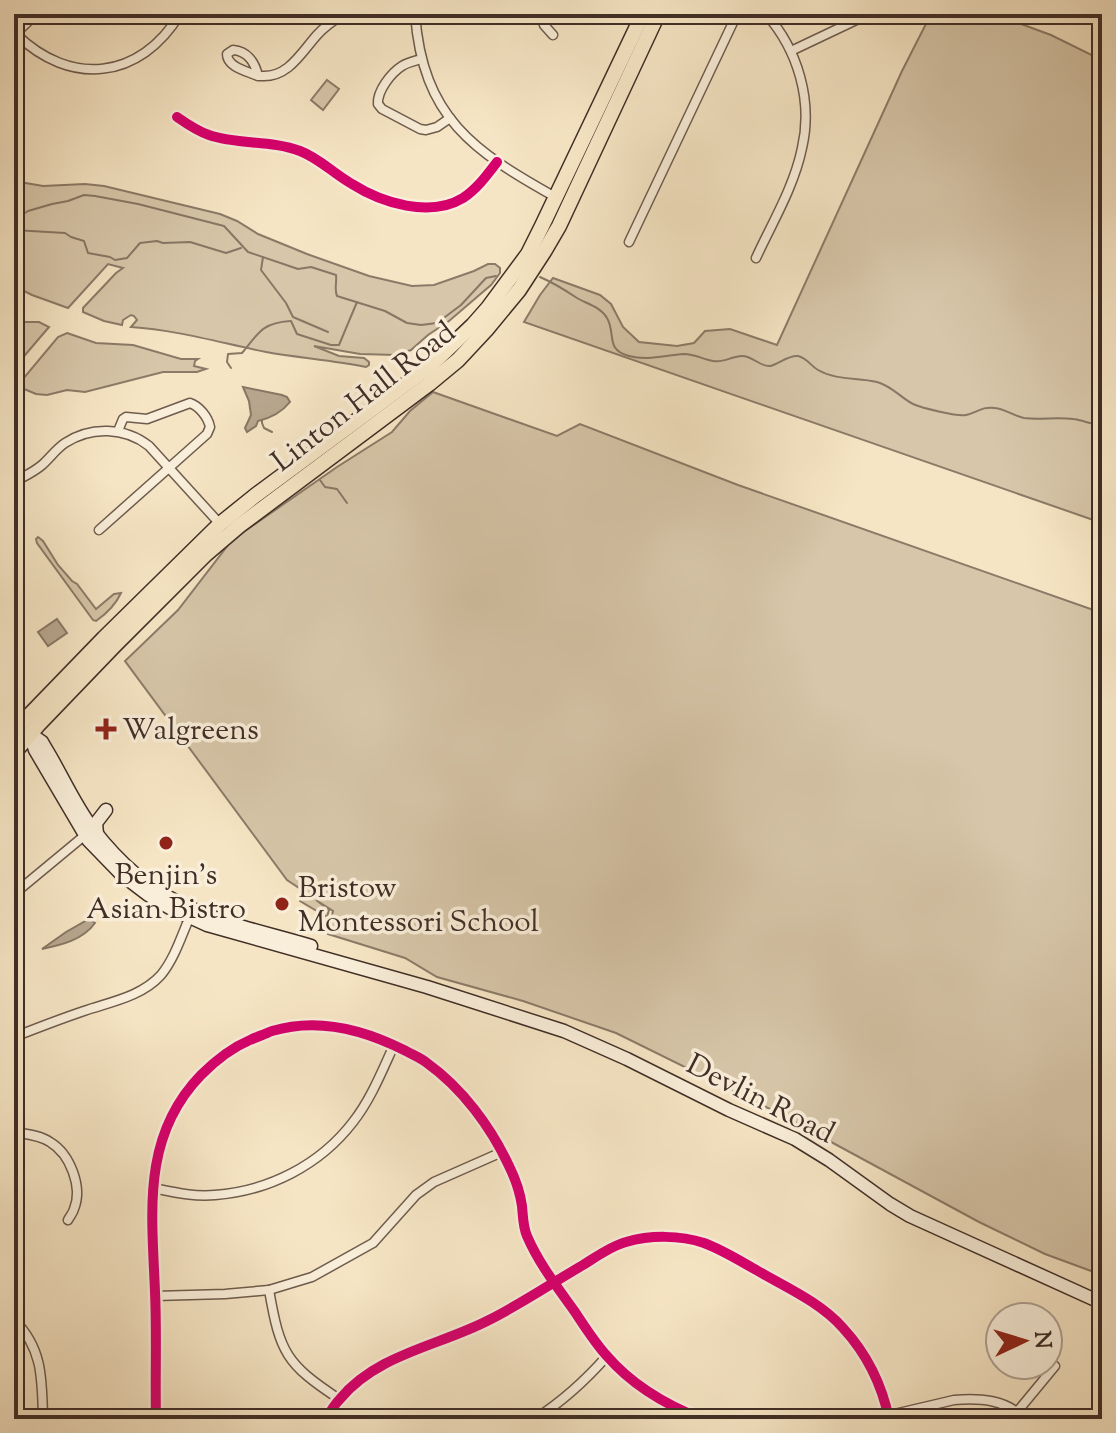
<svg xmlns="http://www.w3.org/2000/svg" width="1116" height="1433" font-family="'Sorts Mill Goudy',serif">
<rect width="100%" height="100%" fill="#f6e5c4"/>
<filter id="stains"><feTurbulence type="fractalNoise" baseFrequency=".0025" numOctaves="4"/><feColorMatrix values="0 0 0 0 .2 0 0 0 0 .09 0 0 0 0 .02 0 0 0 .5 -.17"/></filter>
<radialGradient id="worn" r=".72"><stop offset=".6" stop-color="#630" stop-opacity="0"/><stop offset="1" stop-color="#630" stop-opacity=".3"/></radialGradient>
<g fill="#d7c6a9" stroke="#8c7a68" stroke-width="2">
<path d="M931 14H994L1051 35 1102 60V523L524 322 540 295 553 278 600 295 611 304 623 327 639 342 677 346 694 343 705 331 730 329 777 345 902 71Z"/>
<path d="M327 80 339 89 323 110 311 100Z"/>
<path d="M14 181 43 186 85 184 104 186 220 214 237 221 258 234 307 254 369 276 412 286 434 285 474 271 488 264H495L500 268V273L491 285 449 321 428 335 411 350 396 355 360 354 314 346 339 356 364 358 369 362V365L366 367C333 360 299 358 266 352 221 343 177 330 131 327L137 320 134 316 131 315 123 320 122 325 104 321 83 312V308L116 273 123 268 108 264 68 308 32 295 14 286Z"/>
<path d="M14 318 25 322H39L49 327 14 368Z"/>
<path d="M67 333 96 343 133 345 181 359H198L195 361 194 366 206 369 197 372H163L85 392 67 390 47 395 36 394 17 386 58 337Z"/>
<path d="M433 392 557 436 580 424 738 485 1102 613V1275L1045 1254 979 1222 772 1110 616 1033 523 1001 437 977 405 958 328 934 333 911 316 900 329 910 327 917 300 901 302 890 287 880 125 661 178 610 232 540 337 467 392 432 410 411Z"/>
<path d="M38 537 43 541 58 565 72 581 77 584 96 609 114 594 121 593C116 604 106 614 96 621L93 620 37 543 36 539Z"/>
</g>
<g fill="#b8a78f" stroke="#887765" stroke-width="2">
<path d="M243 387 282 395 287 397 290 402C282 412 271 418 258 421L256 426 247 432 245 428 251 415 249 401Z"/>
<path d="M57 619 67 633 48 646 38 632Z"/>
<path d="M89 919 95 923C83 940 61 945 42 949L66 932Z"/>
</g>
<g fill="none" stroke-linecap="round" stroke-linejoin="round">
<g stroke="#887765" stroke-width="2">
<path d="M14 220 28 211 52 204 68 201 84 195 95 196 138 204 224 226 248 252 298 269 311 267 336 275C337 283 334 289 337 296L385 311 407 323 421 325 437 323 461 305 486 278 496 276"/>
<path d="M14 230 65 233 71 237 84 241 88 253 110 257 115 260 127 258 140 243 157 241 163 243 190 242 226 253 241 248"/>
<path d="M263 257 261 270 286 303 293 317 328 332"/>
<path d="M540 277C554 283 565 290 577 298 587 304 601 307 607 318 616 333 605 350 629 356 648 361 665 355 684 354 695 354 702 359 713 361 724 363 732 356 742 356 753 356 760 367 770 366 779 364 788 355 798 356 807 358 811 366 818 370 837 381 858 377 877 382 892 386 901 398 913 404 922 408 958 417 966 415 976 413 982 406 995 408 1005 409 1014 416 1024 418 1040 420 1057 417 1073 419 1083 420 1092 425 1102 425"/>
<path d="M291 321 297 334 331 345H339L357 302"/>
<path d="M231 368 227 362 228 354 242 353C258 334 261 323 290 321"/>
<path d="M262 420V423L264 428 272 432"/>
<path d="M320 480 325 487 337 489 347 503"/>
</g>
<g stroke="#6e5c4e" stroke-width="11">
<g id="street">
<path d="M415 14C423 118 473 151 557 198"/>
<path d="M541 14 544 25 553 35"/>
<path d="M16 34C70 87 140 80 180 14"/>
<path d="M14 35 36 14"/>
<path d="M791 51 869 14"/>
<path d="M421 59C415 61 408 62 402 66 391 73 377 91 378 104L382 109 420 129 426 130 437 127 450 118"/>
<path d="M258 76C255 62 247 51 233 50L227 54C227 67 247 71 258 76H261C288 78 301 53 317 35 325 26 334 20 344 14"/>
<path d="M177 117C187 124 197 131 209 135 238 145 271 140 300 151 319 158 334 174 352 184 382 203 430 218 463 198 477 189 487 175 497 162"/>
<path d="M629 242 737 14"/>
<path d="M756 258C772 223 794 187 802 148 813 101 798 50 766 14"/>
<path d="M14 482C23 477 34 472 42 465 50 458 56 449 65 443 91 426 125 427 149 446L220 524"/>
<path d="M99 530 207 434 210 427C208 417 199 406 190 403L147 419 126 417 123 419 118 431"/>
<path d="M14 894 84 836"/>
<path d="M14 1037C37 1028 60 1019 84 1011 110 1002 141 997 161 975 175 958 182 934 191 914"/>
<path d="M14 1132C26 1134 40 1135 50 1142 70 1154 83 1187 74 1209 73 1213 70 1216 68 1220"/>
<path d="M153 1188C173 1192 194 1197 215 1195 269 1191 320 1165 353 1122 371 1099 382 1071 394 1045"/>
<path d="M269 1290C280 1353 286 1364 339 1399"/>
<path d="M155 1296 225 1294 269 1290 312 1277 373 1243 416 1195 434 1182 502 1152"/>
<path d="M14 1320C43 1348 42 1380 43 1419"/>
<path d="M1017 1412 1055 1366"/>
<path d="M156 1419C155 1377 157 1334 155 1292 152 1213 141 1137 201 1075 215 1061 231 1048 250 1040 257 1037 265 1034 272 1031 318 1017 365 1030 406 1051 413 1055 421 1058 427 1063 462 1088 491 1127 509 1166 515 1178 520 1192 522 1206 523 1216 523 1227 527 1236 539 1264 558 1288 575 1312 585 1327 595 1343 607 1356 632 1385 666 1405 702 1419"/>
<path d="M326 1419C330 1412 334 1405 340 1399 377 1354 439 1346 489 1320 521 1304 552 1283 583 1265 596 1257 611 1246 626 1242 650 1235 680 1235 704 1243 723 1250 740 1261 758 1271 787 1288 820 1302 843 1328 866 1353 882 1385 889 1419"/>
<path d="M535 1419C563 1401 585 1381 607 1356"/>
<path d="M873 1419 954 1400C979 1398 1007 1399 1024 1419"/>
</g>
</g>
<g stroke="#402e27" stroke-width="15">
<g id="secondary">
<path d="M29 733 42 742 46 749C62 775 74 804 93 829 116 859 147 888 182 904 222 924 268 933 311 946"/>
<path d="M30 734 35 750 88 840 122 875 147 894 170 908 207 925 427 987 564 1031 627 1059 729 1110 795 1139 829 1160 890 1204 910 1216 1102 1303"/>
<path d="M97 834 96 823 106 810"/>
</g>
</g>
<g stroke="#402e27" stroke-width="17">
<g id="primary">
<path d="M14 731 104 638 220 524 256 495 429 367 473 325 488 308 528 254 542 226 643 14"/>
<path d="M14 753 39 724 114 646 205 555 239 526 429 384 458 360 486 330 519 290 545 250 559 226 658 14"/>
</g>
</g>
<use href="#street" stroke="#f9eed9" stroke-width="8"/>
<use href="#secondary" stroke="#f9eed9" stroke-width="12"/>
<use href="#primary" stroke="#f6e5c4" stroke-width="14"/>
<g stroke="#f9eed9" stroke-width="15">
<g id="cycleway">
<path d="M177 117C187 124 197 131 209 135 238 145 271 140 300 151 319 158 334 174 352 184 382 203 430 218 463 198 477 189 487 175 497 162"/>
<path d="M156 1419C155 1377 157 1334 155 1292 152 1213 141 1137 201 1075 215 1061 231 1048 250 1040 257 1037 265 1034 272 1031 318 1017 365 1030 406 1051 413 1055 421 1058 427 1063 462 1088 491 1127 509 1166 515 1178 520 1192 522 1206 523 1216 523 1227 527 1236 539 1264 558 1288 575 1312 585 1327 595 1343 607 1356 632 1385 666 1405 702 1419"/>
<path d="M326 1419C330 1412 334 1405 340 1399 377 1354 439 1346 489 1320 521 1304 552 1283 583 1265 596 1257 611 1246 626 1242 650 1235 680 1235 704 1243 723 1250 740 1261 758 1271 787 1288 820 1302 843 1328 866 1353 882 1385 889 1419"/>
</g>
</g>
<use href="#cycleway" stroke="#d6006c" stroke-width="10"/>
</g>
<g fill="#8f2418" stroke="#f9eed9" stroke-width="3">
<path d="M102 717h8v8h8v8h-8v8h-8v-8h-8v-8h8z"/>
<circle cx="166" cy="843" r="8"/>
<circle cx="282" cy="904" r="8"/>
</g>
<g text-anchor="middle" stroke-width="7" stroke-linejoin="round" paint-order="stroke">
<g font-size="30" fill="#402e27" stroke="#f9eed9">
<text transform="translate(363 396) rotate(-38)" y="10">Linton Hall Road</text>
<text transform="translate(761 1098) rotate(27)" y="10">Devlin Road</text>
</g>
<g font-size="30" fill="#402e27" stroke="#f9eed9" text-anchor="start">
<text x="122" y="739">Walgreens</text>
<text x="166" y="884" text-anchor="middle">Benjin's<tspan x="166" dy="34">Asian Bistro</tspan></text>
<text x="298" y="897">Bristow<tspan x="298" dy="34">Montessori School</tspan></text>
</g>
</g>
<rect width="1116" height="1433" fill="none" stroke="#f6e5c4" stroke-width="48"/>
<rect x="16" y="16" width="1084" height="1401" fill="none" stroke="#402e27" stroke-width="4"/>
<rect x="24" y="24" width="1068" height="1385" fill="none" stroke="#402e27" stroke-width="2"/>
<g transform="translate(1024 1341) rotate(86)"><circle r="38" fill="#f9eed9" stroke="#afa192" stroke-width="2"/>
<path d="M0-6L14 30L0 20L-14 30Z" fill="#8f2418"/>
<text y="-12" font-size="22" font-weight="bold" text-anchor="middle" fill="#402e27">N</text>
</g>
<rect width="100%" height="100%" filter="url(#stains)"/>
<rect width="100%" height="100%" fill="url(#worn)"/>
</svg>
